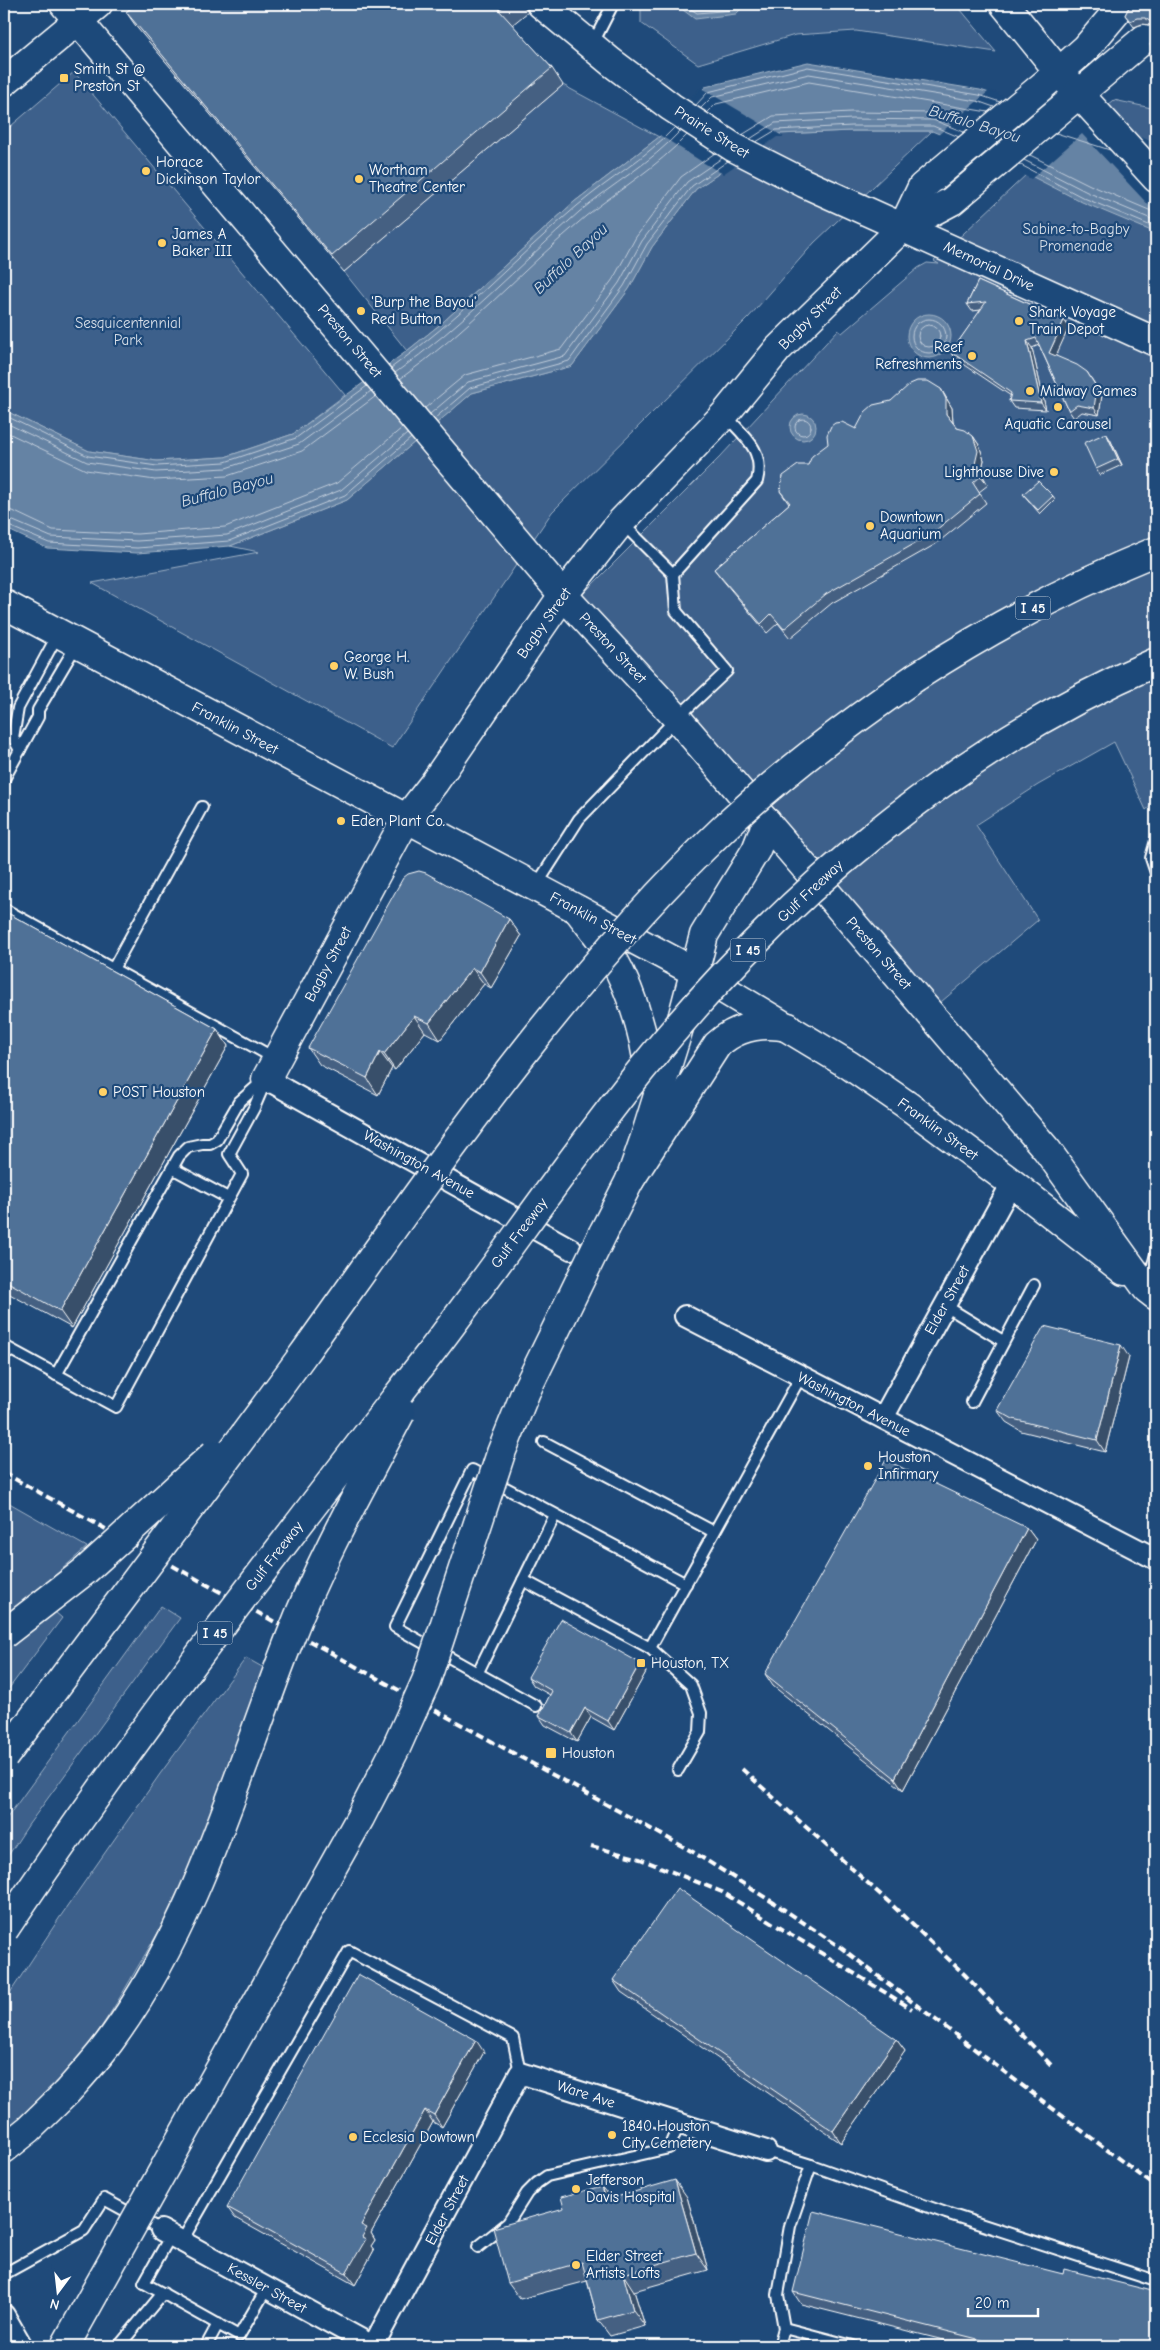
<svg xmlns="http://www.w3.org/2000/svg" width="1160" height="2350" font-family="'Comic Neue',sans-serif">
<rect width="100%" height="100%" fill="#1f4a7a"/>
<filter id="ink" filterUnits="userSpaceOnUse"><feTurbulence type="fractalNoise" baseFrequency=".02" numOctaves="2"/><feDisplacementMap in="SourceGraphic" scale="10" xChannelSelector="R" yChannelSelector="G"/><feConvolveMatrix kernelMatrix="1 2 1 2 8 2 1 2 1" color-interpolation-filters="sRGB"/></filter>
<g filter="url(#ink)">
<g fill="#3c618b" stroke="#9eb0c5">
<path d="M641 4H956L996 52 856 31 795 35 698 64 641 23Z"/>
<path d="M74 72 345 395 293 434 225 457 157 461 89 451 4 410V132Z"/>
<path d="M563 85 659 137 574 202 443 322 407 351 344 272Z"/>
<path d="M1114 100 1156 109V802L1146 810 1114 742 1038 785 976 825 1038 920 935 1007 580 597 720 457 838 330 842 333 918 268 927 263 939 264 934 261 1027 174Z"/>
<path d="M852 131H932L814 243 749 317 552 512 392 748 92 583 259 552 230 546 347 500 472 393 572 366 629 289 652 247 696 189 777 134Z"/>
<path d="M4 1500 87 1547 25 1602 4 1616Z"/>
<path d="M161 1606 180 1618 29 1824 4 1862V1822Z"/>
<path d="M55 1612 62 1618 4 1695V1649Z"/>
<path d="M246 1658 264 1668C235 1749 208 1831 171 1909 161 1929 148 1949 137 1968 100 2034 65 2085 4 2131V2002L60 1917 160 1774Z"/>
</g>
<g fill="#6583a4" stroke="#a3b5c8">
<path d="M675 4H746L736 14 695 19Z"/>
<path d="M808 62 980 90 1156 145V233L1082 202 988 154 932 131H852L777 134 696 189 652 247 629 289 572 366 472 393 347 500 230 546 137 553 47 548 4 528V410L89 451 157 461 225 457 293 434 407 351 443 322 574 202 659 137 705 87Z"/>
<circle cx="929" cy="336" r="22"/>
<circle cx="803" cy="427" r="13"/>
</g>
<g fill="#1f4a7a">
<path d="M701 88 784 137H777L723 174 704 163 658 134Z"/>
<path d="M989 91 1156 142V213L1082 134 1031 179 987 156 937 136Z"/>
</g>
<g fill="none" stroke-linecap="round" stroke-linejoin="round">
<g stroke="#c1cddb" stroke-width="1">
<path d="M683 4 697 13 733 10 739 4"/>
<path d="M696 105 708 92 808 67 979 95 1000 102"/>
<path d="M701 108 712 97 809 74 977 101 994 107"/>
<path d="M707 113 716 104 809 82 988 112"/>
<path d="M1056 133 1110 150"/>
<path d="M742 135 773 116 851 112 935 113 971 127"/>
<path d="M750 139 775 123 852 119 933 120 964 132"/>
<path d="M756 142 776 130 852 126H933L959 137"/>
<path d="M1030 155 1090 185 1156 213"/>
<path d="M1024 160 1087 192 1156 221"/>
<path d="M1019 164 1084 198 1156 228"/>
<circle cx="929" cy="336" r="17"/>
<circle cx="929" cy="336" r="11"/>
<path d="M391 368C459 320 514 259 577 206 609 179 646 158 675 127"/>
<path d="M395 373C462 326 518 266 579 212 612 184 651 163 680 131"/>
<path d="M400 379C468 331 523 269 586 216 620 189 657 167 687 135"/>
<path d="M425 408 465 375 561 349 613 279 636 237 681 177 715 153"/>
<path d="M430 414 468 382 565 356 619 283 642 241 687 182 722 158"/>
<path d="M4 415 88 456 157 466 225 462 296 438 367 386"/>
<circle cx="803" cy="427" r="8"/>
<path d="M434 419 470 388 569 361 624 286 647 244 692 186 728 161"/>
<path d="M4 422 87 462 156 472 226 468 299 444 371 391"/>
<path d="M4 431 86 470 155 480 227 476 302 451 376 396"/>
<path d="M4 510 13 511 53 530 137 534 225 527 337 483 402 428"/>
<path d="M4 517 51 537 137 541 227 535 341 490 407 434"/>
<path d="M4 524 49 543 137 548 229 541 345 495 411 438"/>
</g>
<g stroke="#fff" stroke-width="14">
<g id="lane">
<path d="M592 45 613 4"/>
<path d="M673 574 757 481C765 450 744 436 725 415"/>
<path d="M20 750 13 738 18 708 58 634"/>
<path d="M4 779 38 717V710L77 644"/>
<path d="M1156 840 1151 858 1156 873"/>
<path d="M536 886 579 819 677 718 727 671 676 611 673 574 621 522"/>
<path d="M4 909 276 1059"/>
<path d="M113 969 202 807"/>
<path d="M172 1168 228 1198"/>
<path d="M1148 1283 1156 1254"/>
<path d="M944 1305 1003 1341"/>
<path d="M4 1346 116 1407 242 1174 229 1154 254 1108 266 1080"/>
<path d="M56 1375 179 1156 188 1147 202 1144H210L217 1140 239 1102 263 1081"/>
<path d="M972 1402 1034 1285"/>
<path d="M544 1442 714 1532"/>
<path d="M523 1580 650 1648 691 1685 701 1713 700 1732 678 1770"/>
<path d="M650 1648 801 1376"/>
<path d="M478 1672 555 1515"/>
<path d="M536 1706 395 1627 472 1470 686 1584"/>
<path d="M766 2151 811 2165 946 2213 1156 2281"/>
<path d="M171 2235 144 2283 239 2336 267 2288"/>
<path d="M182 2241 349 1951 513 2038 520 2073"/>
<path d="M478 2247 508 2223 527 2193 537 2183 547 2176 669 2148 679 2124"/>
<path d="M4 2274 84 2230 104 2199 161 2230"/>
<path d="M784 2328 778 2295 790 2226 811 2165"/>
<path d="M119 2346 163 2293"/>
<path d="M206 2346 218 2324"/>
<path d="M779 2346 784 2328 853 2346"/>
</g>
</g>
<g stroke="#fff" stroke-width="24">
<g id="street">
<path d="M266 1079 571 1249"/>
<path d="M685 1316 1156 1559"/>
<path d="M883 1418 1012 1183"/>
<path d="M161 2230 373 2346 520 2073 766 2151"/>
<path d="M4 2315 22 2346"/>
</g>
</g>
<g stroke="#fff" stroke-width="31">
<g id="secondary">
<path d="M64 4 563 595 677 718 1047 1150 1147 1289 1156 1296"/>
<path d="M541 4 611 62 671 107 733 147 804 183 1156 342"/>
<path d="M1004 4 1059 72 1156 178"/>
<path d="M4 82 98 4"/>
<path d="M903 227 922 187 1059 72 1086 48 1119 9"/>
<path d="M4 604 695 972 849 1065 907 1105 1012 1183 1124 1271"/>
<path d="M266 1079 406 819 434 783 563 595 621 522 724 415 778 349 903 227 952 201 1144 39"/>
</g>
</g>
<g stroke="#fff" stroke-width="31">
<g id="highway">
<path d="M916 677C992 628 1072 585 1156 551"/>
<path d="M578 910C588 924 601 938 610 953 633 993 645 1034 650 1080"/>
<path d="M630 1180 645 1137 683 1015 704 935 756 850 767 822"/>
<path d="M603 1233 630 1180 717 1045C736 1027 762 1022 788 1027"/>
<path d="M4 2149 29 2129 66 2093"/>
</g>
</g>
<use href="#lane" stroke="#1f4a7a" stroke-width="10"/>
<use href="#street" stroke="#1f4a7a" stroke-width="20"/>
<use href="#secondary" stroke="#1f4a7a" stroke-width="28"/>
<use href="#highway" stroke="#1f4a7a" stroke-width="28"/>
<g stroke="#fff" stroke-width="4" stroke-dasharray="8 4" stroke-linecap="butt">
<path d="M4 1473 693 1852 774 1903 840 1947 1156 2187"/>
<path d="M742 1769 892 1905 965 1975 1052 2066"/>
<path d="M591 1846 640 1859 722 1892 912 2009"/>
</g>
<g stroke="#fff" stroke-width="31" stroke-linecap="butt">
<g id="highway-bridge">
<path d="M4 1634 85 1571 214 1454"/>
<path d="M4 1757C103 1623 204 1491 302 1356 431 1176 564 980 725 827 784 772 849 723 916 677"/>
<path d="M4 1930C136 1732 283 1544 428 1356 501 1261 567 1162 642 1069 780 898 953 750 1156 662"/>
<path d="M66 2093C83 2074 99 2057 113 2037 199 1918 237 1773 290 1638 320 1560 362 1486 401 1412"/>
<path d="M65 2346 360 1818 396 1748 426 1681 501 1453 526 1391 603 1233"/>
</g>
</g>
<use href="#highway-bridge" stroke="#1f4a7a" stroke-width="28"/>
</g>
<g fill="#456182" stroke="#fff">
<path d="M136 4H526L528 12 512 25 552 68 563 85 344 272 138 29 126 12Z"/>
<path d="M1156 4V53L1150 45 1154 39 1155 31 1153 27 1150 25 1142 24 1134 27 1125 15 1130 5Z"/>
<path d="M978 281 1064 320 1069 327 1055 356 1102 395 1099 415 1082 412 1074 418 1069 411 1039 345 1032 348 1046 410 1014 408 1009 401 1011 396 956 359 951 352 981 310 972 311 967 304Z"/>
<path d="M941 389 952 408 953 422 957 428 973 436 979 445 984 460 981 473 988 485 979 492 986 503 936 544 832 603 790 638 778 623 767 633 721 578 714 569 789 504 780 491 808 465 856 429 891 401Z"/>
<path d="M1110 439 1122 465 1100 475 1096 469Z"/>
<path d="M1023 494 1053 496 1055 499 1040 514Z"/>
<path d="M4 911 217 1029 228 1046 72 1328 4 1291Z"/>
<path d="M509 919 521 936 491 988 484 984 440 1040 425 1032 395 1070 392 1068 378 1095 320 1065 308 1048Z"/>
<path d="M1129 1357 1105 1452 1021 1431 1006 1422 997 1410Z"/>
<path d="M1027 1528 1036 1540 903 1790 773 1686 765 1674Z"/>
<path d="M640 1663 646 1672 614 1730 591 1717 577 1742 545 1725 539 1716 550 1695 534 1686 528 1677Z"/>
<path d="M613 1980 896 2039 905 2051 841 2143 621 1992Z"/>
<path d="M484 2052 442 2127 433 2122 371 2233 375 2240 371 2246 374 2250 355 2285 235 2218 227 2207Z"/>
<path d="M687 2197 708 2270 634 2291 645 2326 610 2336 598 2320 587 2281 520 2299 508 2283 611 2198Z"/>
<path d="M1063 2274 1156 2346H967L801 2304 793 2292Z"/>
</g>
<g fill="#384f6a" stroke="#fff">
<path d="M522 4H526L528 12Z"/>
<path d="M1064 320 1069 327 1054 360 1049 353Z"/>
<path d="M1027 341 1032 348 1046 410 1041 403Z"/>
<path d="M1087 372 1102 395 1099 415 1094 408Z"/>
<path d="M941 389 952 408 953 423 946 414Z"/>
<path d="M1106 433 1110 439 1122 465 1118 459Z"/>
<path d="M973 436 979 445 984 460 981 473 988 485 981 476 975 464Z"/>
<path d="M509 919 521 936 491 988 480 972Z"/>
<path d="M472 968 484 984 440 1040 429 1023Z"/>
<path d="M414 1016 425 1032 395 1070 384 1054Z"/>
<path d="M217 1029 228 1046 72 1328 60 1311Z"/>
<path d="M380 1052 392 1068 378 1095 367 1078Z"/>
<path d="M1121 1345 1129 1357 1105 1452 1097 1440Z"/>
<path d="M1027 1528 1036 1540 903 1790 895 1778Z"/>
<path d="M640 1663 646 1672 614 1730 608 1721Z"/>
<path d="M585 1708 591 1717 577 1742 571 1733Z"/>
<path d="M896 2039 905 2051 841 2143 833 2131Z"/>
<path d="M476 2040 484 2052 442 2127 434 2115Z"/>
<path d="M425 2110 433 2122 371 2233 375 2240 371 2246 374 2250 355 2285 346 2273 362 2237 361 2225Z"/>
<path d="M675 2180 687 2197 708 2270 696 2253Z"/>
<path d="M602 2186 614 2202 606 2200Z"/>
<path d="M623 2274 634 2291 645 2326 633 2310Z"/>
</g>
<g fill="#507197" stroke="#fff">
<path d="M136 4H506L499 10 552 68 332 256 126 12Z"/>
<path d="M1130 4H1156V52L1150 45 1154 39 1155 31 1151 22 1145 18H1137L1130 21 1125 15 1130 5Z"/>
<path d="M978 281 1064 320 1049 353 1077 365 1087 372 1097 388 1094 408 1077 405 1069 411 1036 338 1027 341 1041 403 1009 401 1011 393 951 352 986 302 967 304Z"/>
<path d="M917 381H928L941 389 946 399V414L957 428 965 430 973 436 978 451 975 464 981 476 973 483 980 494 930 535 826 594 784 629 771 614 761 624 714 569 790 503 780 491 783 476 798 465H808L812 456 828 444 827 435 831 426 835 423 842 422 856 429 865 412 873 405 891 401 910 384Z"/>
<path d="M1106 433 1118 459 1096 469 1084 443Z"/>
<path d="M1038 481 1053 496 1038 510 1023 494Z"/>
<path d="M419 871 426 873 509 919 480 972 472 968 429 1023 414 1016 384 1054 380 1052 367 1078 308 1048 403 878 408 874Z"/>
<path d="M4 911 217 1029 60 1311 4 1280Z"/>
<path d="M1044 1326 1121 1345 1097 1440 1013 1419 997 1410Z"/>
<path d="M886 1460 1027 1528 895 1778 765 1674Z"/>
<path d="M561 1619 640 1663 608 1721 585 1708 571 1733 539 1716 552 1691 528 1677Z"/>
<path d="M677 1888 896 2039 833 2131 613 1980Z"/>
<path d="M358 1974 476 2040 434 2115 425 2110 361 2225 367 2228 362 2237 366 2239 346 2273 227 2207Z"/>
<path d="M675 2180 696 2253 623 2274 633 2310 598 2320 582 2262 508 2283 493 2228 564 2208 561 2197 602 2186 606 2200Z"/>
<path d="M813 2211 1063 2274 1064 2269 1156 2292V2346H1005L793 2292Z"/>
</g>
</g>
<g fill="#ffd166" stroke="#1f4a7a" stroke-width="2">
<rect x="59" y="73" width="10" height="10" rx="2.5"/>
<circle cx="146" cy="171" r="5"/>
<circle cx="359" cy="179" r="5"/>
<circle cx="162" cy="243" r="5"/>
<circle cx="361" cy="311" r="5"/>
<circle cx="1019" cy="321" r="5"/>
<circle cx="972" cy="356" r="5"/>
<circle cx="1030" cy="391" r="5"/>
<circle cx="1058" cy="407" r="5"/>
<circle cx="1054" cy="472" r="5"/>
<circle cx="870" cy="526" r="5"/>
<circle cx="334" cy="666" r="5"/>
<circle cx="341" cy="821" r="5"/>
<circle cx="103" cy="1092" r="5"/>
<circle cx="868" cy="1466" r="5"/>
<rect x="636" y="1658" width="10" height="10" rx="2.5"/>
<rect x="545" y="1747" width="12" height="12" rx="2.5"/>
<circle cx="612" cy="2135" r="5"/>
<circle cx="353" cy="2137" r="5"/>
<circle cx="576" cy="2189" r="5"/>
<circle cx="576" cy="2265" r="5"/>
</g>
<g text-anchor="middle" stroke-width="4.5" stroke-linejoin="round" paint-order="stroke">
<g fill="#1f4a7a" stroke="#bcc9d7" stroke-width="1">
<rect x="1015.5" y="596.5" width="35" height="23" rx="4"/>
<rect x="730.5" y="938.5" width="35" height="23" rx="4"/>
<rect x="197.5" y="1621.5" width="35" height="23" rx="4"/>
</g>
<g font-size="14" font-weight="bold" fill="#fff">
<text x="1033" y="613">I 45</text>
<text x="748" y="955">I 45</text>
<text x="215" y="1638">I 45</text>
</g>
<g font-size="15" fill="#fff" stroke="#1f4a7a" text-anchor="start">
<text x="74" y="74">Smith St @<tspan x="74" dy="17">Preston St</tspan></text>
<text x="156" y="167">Horace<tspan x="156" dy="17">Dickinson Taylor</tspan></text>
<text x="369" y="175">Wortham<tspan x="369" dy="17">Theatre Center</tspan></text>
<text x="172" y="239">James A<tspan x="172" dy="17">Baker III</tspan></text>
<text x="371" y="307">'Burp the Bayou'<tspan x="371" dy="17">Red Button</tspan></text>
<text x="1029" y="317">Shark Voyage<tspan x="1029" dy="17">Train Depot</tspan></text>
<text x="962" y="352" text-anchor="end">Reef<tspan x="962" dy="17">Refreshments</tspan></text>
<text x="1040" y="396">Midway Games</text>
<text x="1058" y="429" text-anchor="middle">Aquatic Carousel</text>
<text x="1044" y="477" text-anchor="end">Lighthouse Dive</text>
<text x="880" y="522">Downtown<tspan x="880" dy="17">Aquarium</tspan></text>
<text x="344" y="662">George H.<tspan x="344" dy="17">W. Bush</tspan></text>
<text x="351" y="826">Eden Plant Co.</text>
<text x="113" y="1097">POST Houston</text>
<text x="878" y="1462">Houston<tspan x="878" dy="17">Infirmary</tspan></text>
<text x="651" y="1668">Houston, TX</text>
<text x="562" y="1758">Houston</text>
<text x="622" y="2131">1840 Houston<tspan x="622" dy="17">City Cemetery</tspan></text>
<text x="363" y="2142">Ecclesia Dowtown</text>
<text x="586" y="2185">Jefferson<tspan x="586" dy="17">Davis Hospital</tspan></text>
<text x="586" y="2261">Elder Street<tspan x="586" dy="17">Artists Lofts</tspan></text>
</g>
<g font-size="15" fill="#fff" stroke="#1f4a7a">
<text transform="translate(712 132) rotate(32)" y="5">Prairie Street</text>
<text transform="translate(989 266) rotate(25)" y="5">Memorial Drive</text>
<text transform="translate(810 318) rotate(-45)" y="5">Bagby Street</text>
<text transform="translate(350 341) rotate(50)" y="5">Preston Street</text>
<text transform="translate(544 623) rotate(-55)" y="5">Bagby Street</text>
<text transform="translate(613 648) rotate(47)" y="5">Preston Street</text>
<text transform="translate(235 728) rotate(28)" y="5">Franklin Street</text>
<text transform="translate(810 891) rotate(-43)" y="5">Gulf Freeway</text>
<text transform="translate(593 918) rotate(28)" y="5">Franklin Street</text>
<text transform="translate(879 953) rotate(49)" y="5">Preston Street</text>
<text transform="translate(328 964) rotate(-62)" y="5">Bagby Street</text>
<text transform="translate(938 1129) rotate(36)" y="5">Franklin Street</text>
<text transform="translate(419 1164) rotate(29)" y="5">Washington Avenue</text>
<text transform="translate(519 1233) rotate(-53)" y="5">Gulf Freeway</text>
<text transform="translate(947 1300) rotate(-61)" y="5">Elder Street</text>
<text transform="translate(854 1404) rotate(27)" y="5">Washington Avenue</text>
<text transform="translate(274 1556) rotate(-52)" y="5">Gulf Freeway</text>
<text transform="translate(586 2094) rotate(18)" y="5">Ware Ave</text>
<text transform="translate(447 2210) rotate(-62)" y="5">Elder Street</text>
<text transform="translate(267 2288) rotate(29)" y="5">Kessler Street</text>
</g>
<g font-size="15" fill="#d8dfe8" stroke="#1f4a7a">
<text x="1076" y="234">Sabine-to-Bagby<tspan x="1076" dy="17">Promenade</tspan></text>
<text x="128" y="328">Sesquicentennial<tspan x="128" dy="17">Park</tspan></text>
</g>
<g font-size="16" font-style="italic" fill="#d8e0e8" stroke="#1f4a7a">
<text transform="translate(975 123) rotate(17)" y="6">Buffalo Bayou</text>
<text transform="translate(570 258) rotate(-43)" y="6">Buffalo Bayou</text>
<text transform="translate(227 489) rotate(-15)" y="6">Buffalo Bayou</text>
</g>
</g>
<rect width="1160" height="2350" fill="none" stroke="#1f4a7a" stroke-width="20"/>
<rect x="10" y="10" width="1140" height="2330" fill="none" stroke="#fff" stroke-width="2" filter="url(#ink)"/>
<g transform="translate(58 2292) rotate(195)" stroke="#1f4a7a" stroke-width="4" paint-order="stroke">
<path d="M0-4L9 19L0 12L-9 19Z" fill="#ffffff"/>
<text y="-8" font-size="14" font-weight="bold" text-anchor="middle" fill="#ffffff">N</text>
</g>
<path d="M968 2308v8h70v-8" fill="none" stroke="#ffffff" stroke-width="2.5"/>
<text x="975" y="2308" font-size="15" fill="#ffffff" stroke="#1f4a7a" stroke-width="4" paint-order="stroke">20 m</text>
</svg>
